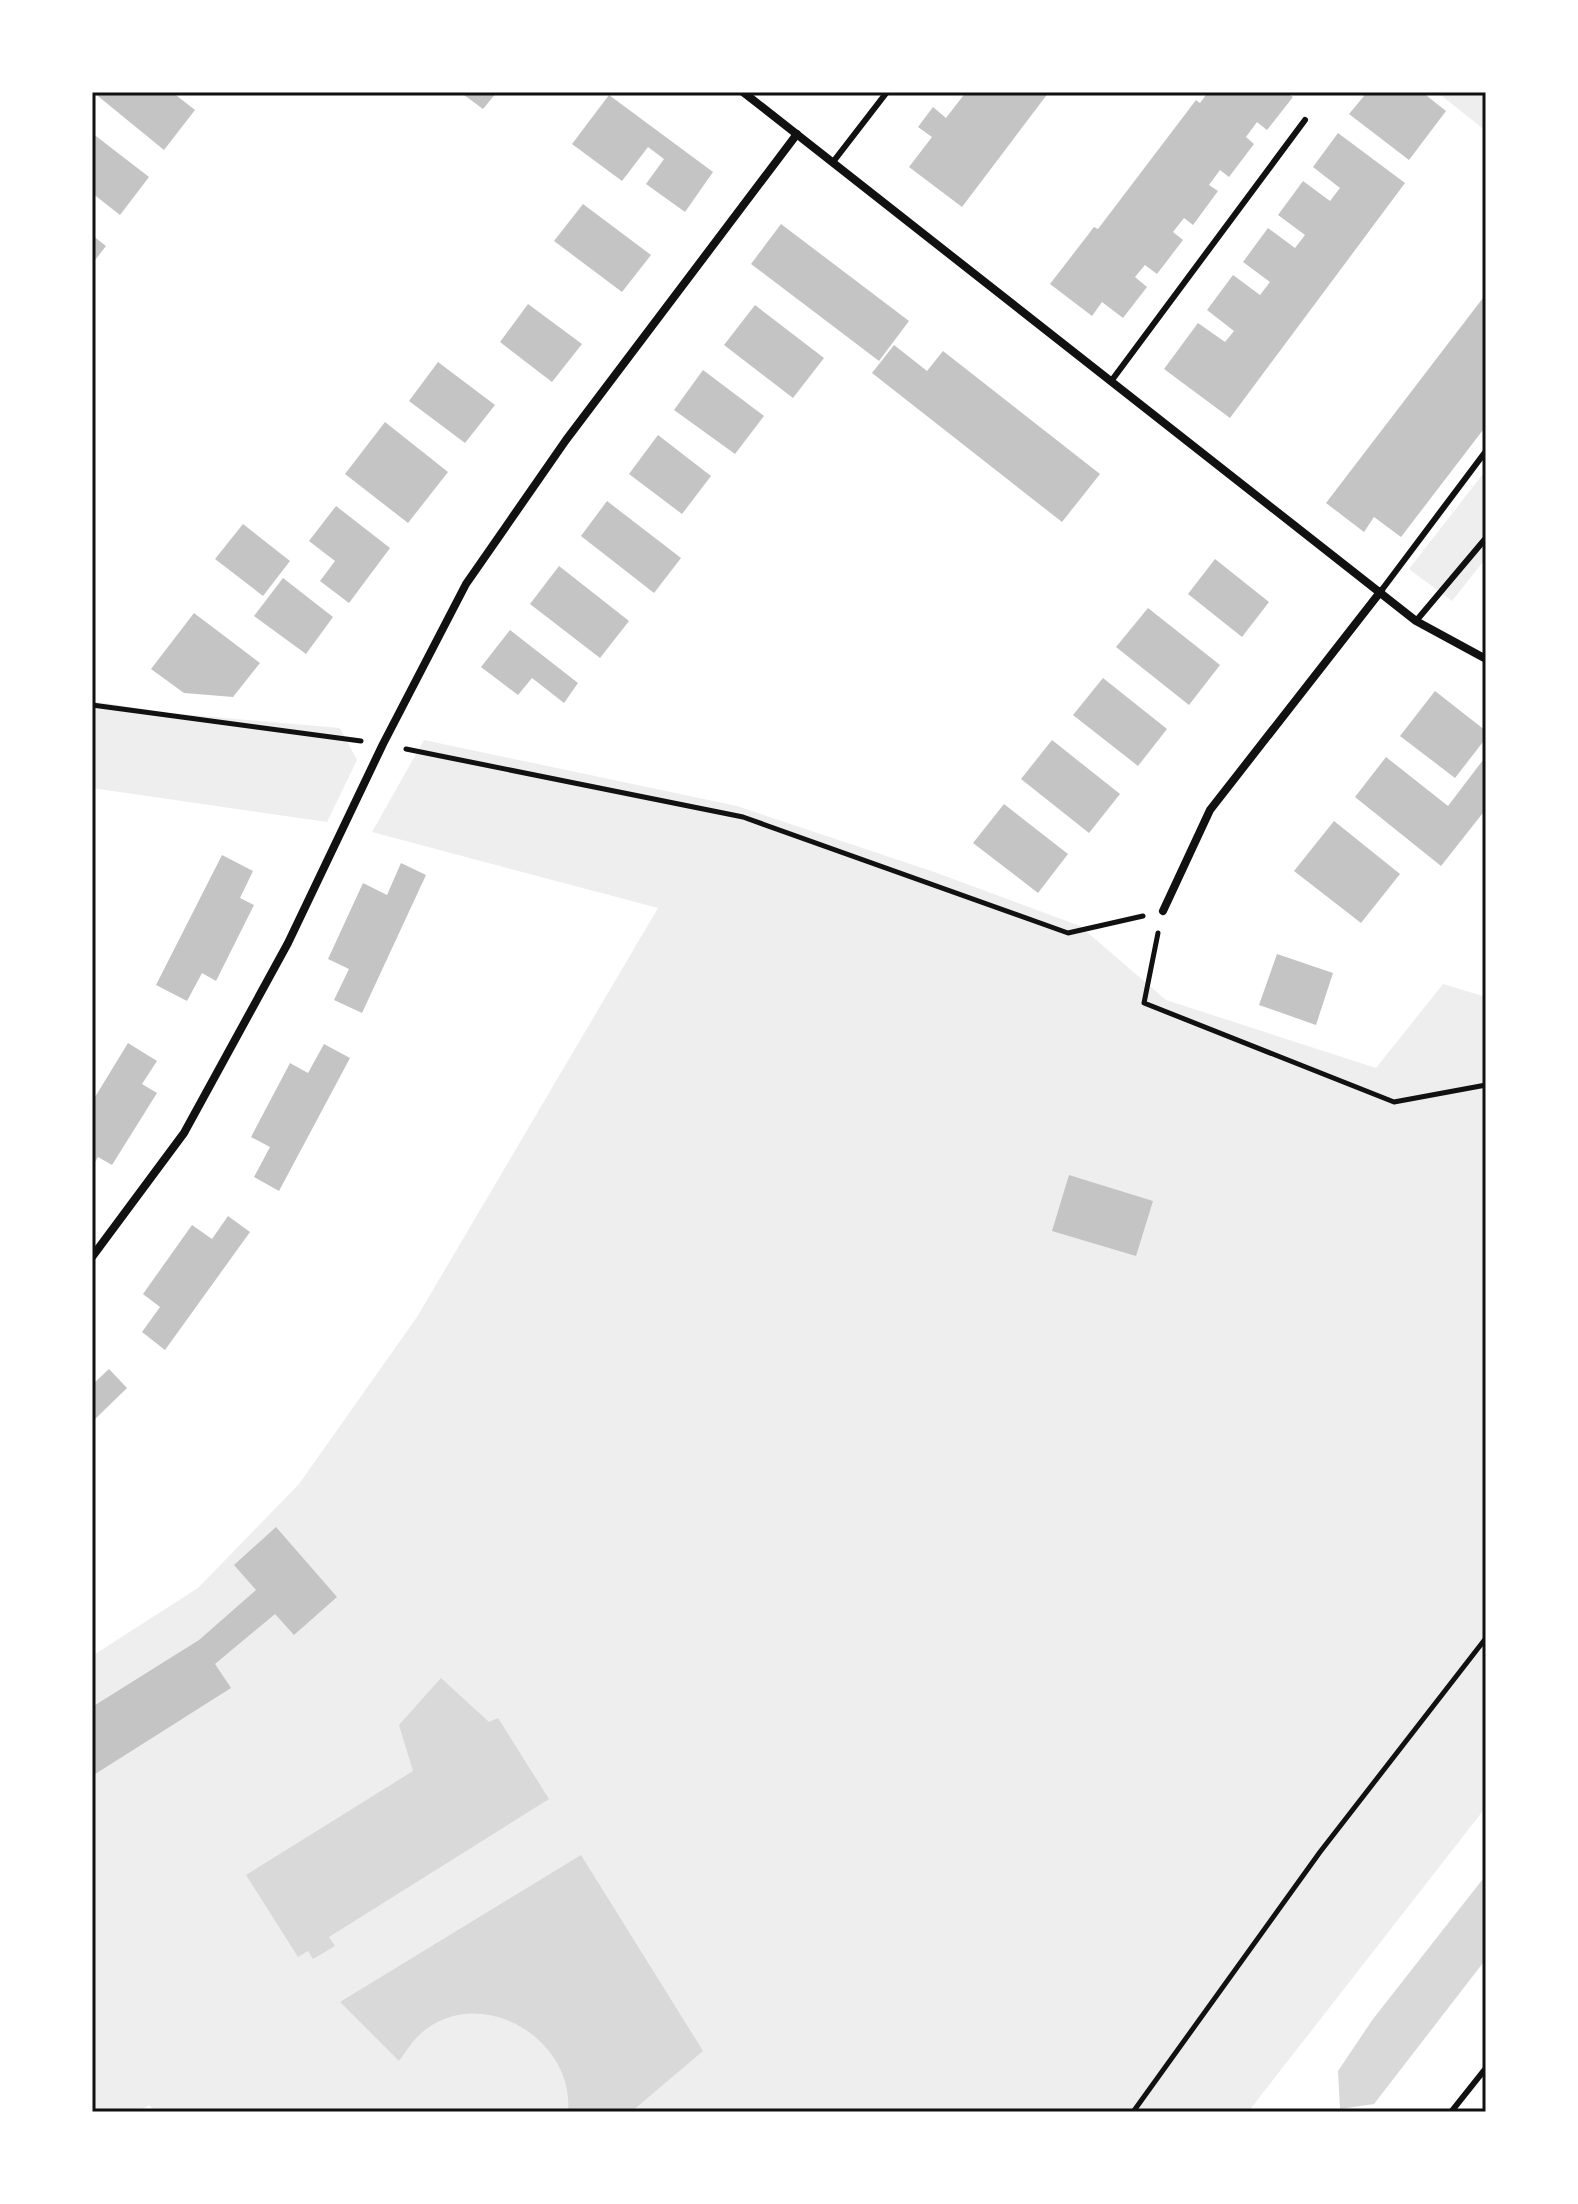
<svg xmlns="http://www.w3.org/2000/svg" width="1578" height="2204" font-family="Roboto,sans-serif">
<rect width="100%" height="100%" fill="#fff"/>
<g fill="#eee">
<path d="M1437 92H1486V131Z"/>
<path d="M1486 470V558L1452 601 1409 569Z"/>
<path d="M92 701 169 713 340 728 357 760 327 822 92 788Z"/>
<path d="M424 740 737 806 937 873 1080 926 1166 1000 1376 1068 1443 984 1486 997V1807L1248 2112H156L149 2105 138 2112H92V1656L198 1588 299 1484 417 1317 658 908 372 832Z"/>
</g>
<g fill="#d9d9d9">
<path d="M441 1678 489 1722 498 1718 549 1799 329 1937 335 1946 313 1959 308 1951 298 1957 246 1875 413 1771 399 1725Z"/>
<path d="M581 1855 703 2051 631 2112H568C575 2037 476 1980 418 2036 411 2043 405 2053 399 2061L340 2002Z"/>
<path d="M1486 1875V1959L1374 2104 1340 2109 1338 2071 1373 2019Z"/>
</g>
<g fill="#c4c4c4">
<path d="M93 92H172L195 110 164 150Z"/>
<path d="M466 92H497L483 109 464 95Z"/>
<path d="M966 92H1049L962 207 909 167 932 137 918 127 933 107 946 118Z"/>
<path d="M1208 92H1285L1293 97 1267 130 1257 122 1246 137 1254 144 1229 177 1220 170 1209 185 1218 191 1193 225 1184 218 1173 232 1183 240 1157 274 1145 265 1135 277 1147 287 1123 318 1102 302 1092 316 1050 284 1094 227 1098 229 1196 100 1200 103Z"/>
<path d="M1359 92H1422L1446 111 1409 160 1349 114 1364 96Z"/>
<path d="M609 95 713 172 685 212 646 184 664 159 648 147 622 181 572 144Z"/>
<path d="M92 133 149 177 120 215 92 193Z"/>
<path d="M1338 133 1405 183 1230 418 1164 369 1198 323 1225 342 1234 331 1207 310 1233 275 1260 295 1270 282 1243 262 1268 228 1295 248 1305 235 1278 215 1303 181 1330 201 1340 188 1313 167Z"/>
<path d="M583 204 651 255 622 292 554 241Z"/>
<path d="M781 224 909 321 879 361 751 264Z"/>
<path d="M92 235 106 246 92 264Z"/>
<path d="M1486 294V426L1401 537 1374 517 1364 532 1326 503Z"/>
<path d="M528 304 582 344 552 382 500 342Z"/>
<path d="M755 305 824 358 793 398 724 345Z"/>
<path d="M894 345 927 371 943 351 1100 474 1062 522 872 373Z"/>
<path d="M438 362 495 405 465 443 409 401Z"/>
<path d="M703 370 764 416 735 454 674 410Z"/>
<path d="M385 422 448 472 408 523 345 474Z"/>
<path d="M658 435 711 476 682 514 629 474Z"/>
<path d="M607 501 681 558 654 593 581 536Z"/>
<path d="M336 506 390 548 349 603 320 581 335 561 309 541Z"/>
<path d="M243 524 290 561 263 596 215 559Z"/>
<path d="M1215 559 1269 602 1242 637 1188 594Z"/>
<path d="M559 566 629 621 600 658 530 604Z"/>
<path d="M283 578 333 617 306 654 254 616Z"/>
<path d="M1148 608 1220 665 1189 705 1116 647Z"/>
<path d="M194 613 260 663 233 697 184 693 151 669Z"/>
<path d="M510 630 578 683 564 703 532 678 518 695 481 667Z"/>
<path d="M1103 678 1167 729 1138 766 1073 715Z"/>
<path d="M1435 691 1486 731V738L1455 778 1400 736Z"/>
<path d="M1052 740 1120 794 1089 833 1021 779Z"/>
<path d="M1386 757 1448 806 1483 760 1486 763V809L1441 866 1355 797Z"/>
<path d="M1004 804 1068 854 1038 893 973 843Z"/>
<path d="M1334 821 1400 874 1361 923 1294 871Z"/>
<path d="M222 855 253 871 240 898 254 905 216 981 202 973 187 1001 156 985Z"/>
<path d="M401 863 426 875 362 1013 334 1000 349 969 328 959 363 883 387 895Z"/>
<path d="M1277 954 1333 973 1316 1025 1259 1005Z"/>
<path d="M128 1043 157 1061 142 1084 157 1093 112 1165 98 1157 92 1167V1102Z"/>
<path d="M324 1044 350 1058 279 1191 254 1177 270 1147 251 1137 290 1063 308 1073Z"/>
<path d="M1069 1175 1153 1201 1136 1256 1052 1231Z"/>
<path d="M228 1216 250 1232 165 1350 142 1332 160 1307 143 1294 192 1225 212 1239Z"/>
<path d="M109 1369 127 1388 92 1422V1385Z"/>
<path d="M276 1527 337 1597 294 1635 275 1614 215 1664 231 1688 92 1776V1707L199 1640 256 1590 234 1565Z"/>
</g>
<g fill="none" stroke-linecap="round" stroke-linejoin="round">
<g stroke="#111" stroke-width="5">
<path d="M92 705 361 741"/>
<path d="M406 749 743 817 1068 933 1143 916"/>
<path d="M1158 933 1144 1003 1394 1102 1486 1085"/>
<path d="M1133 2112 1320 1852 1486 1638"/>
</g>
<g stroke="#111" stroke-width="6">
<path d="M833 162 887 92"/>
<path d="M1112 380 1305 120"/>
<path d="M1381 591 1486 451"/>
<path d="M1416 621 1486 538"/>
<path d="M1451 2112 1486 2068"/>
</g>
<g stroke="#111" stroke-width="8">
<path d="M743 92 1416 621 1486 659"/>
<path d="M1163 911 1210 810 1381 591"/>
<path d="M92 1257 184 1133 288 943 383 744 466 584 566 440 797 134"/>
</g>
</g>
<rect width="1578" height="2204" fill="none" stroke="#ffffff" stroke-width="188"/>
<rect x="94" y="94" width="1390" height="2016" fill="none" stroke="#111" stroke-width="3"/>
</svg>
